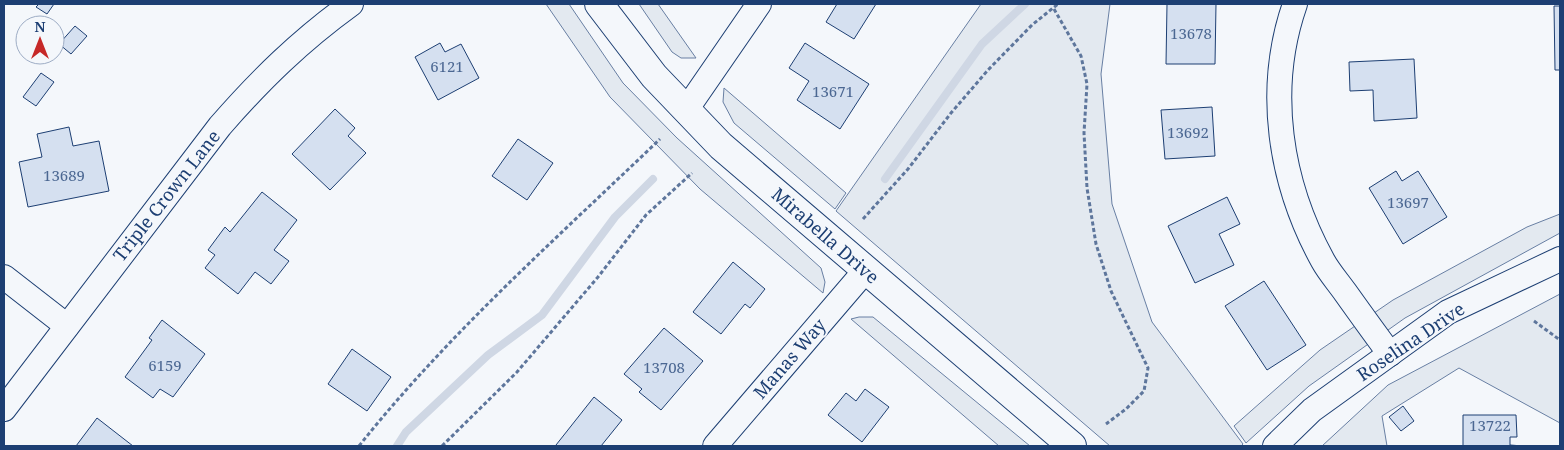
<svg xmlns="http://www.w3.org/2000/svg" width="1564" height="450" font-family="'Noto Serif',serif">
<rect width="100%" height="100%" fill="#f4f7fb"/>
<g fill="#e3e9f0" stroke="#687fa3">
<path d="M546 4H569L623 83 677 138 821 268 825 282 823 293 700 189 610 97Z"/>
<path d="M639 4H658L696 58H681L672 52Z"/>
<path d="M981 4H1110L1101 74 1112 204 1152 322 1243 444 1241 446H1110L836 211Z"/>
<path d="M724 88 846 193 835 209 734 123 723 102Z"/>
<path d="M1560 214V233L1405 318 1309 386 1246 443 1234 426 1320 350 1393 300 1527 227Z"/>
<path d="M1560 294V423L1459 368 1382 416 1387 446H1322L1388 385Z"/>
<path d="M859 317H873L1030 446H999L851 319Z"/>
</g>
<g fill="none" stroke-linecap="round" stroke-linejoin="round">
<g stroke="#cfd7e4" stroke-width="8">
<path d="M885 179 982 44 1025 4"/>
<path d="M397 446 406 432 488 355 542 315 615 217 653 179"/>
</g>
</g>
<g fill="#d5e0f0" stroke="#1d3f73">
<path d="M39 4H54L47 14 36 7Z"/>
<path d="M837 4H876L854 39 826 22Z"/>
<path d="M1167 4H1216L1215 64H1166Z"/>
<path d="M1554 6H1560V70H1555Z"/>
<path d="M75 26 87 36 71 54 59 44Z"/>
<path d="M440 43 445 52 461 44 479 78 438 100 415 57Z"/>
<path d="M805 43 869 84 840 129 797 100 809 81 789 68Z"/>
<path d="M1414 59 1417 118 1374 121 1373 90 1350 91 1349 62Z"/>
<path d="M41 73 54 82 36 106 23 97Z"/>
<path d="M1212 107 1215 156 1165 159 1161 110Z"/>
<path d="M335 109 355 128 348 136 366 153 330 190 292 154Z"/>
<path d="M69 127 73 146 99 141 109 191 28 207 19 162 42 157 37 134Z"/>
<path d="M518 139 553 163 527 200 492 176Z"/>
<path d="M1396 171 1402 181 1418 171 1447 217 1403 244 1369 188Z"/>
<path d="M262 192 297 220 274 250 289 261 271 284 255 272 238 294 205 268 215 255 208 250 225 227 230 232Z"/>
<path d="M1227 197 1240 224 1219 234 1234 265 1195 283 1168 226Z"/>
<path d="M733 262 765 289 750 308 745 304 721 334 693 312Z"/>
<path d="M1264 281 1306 345 1267 370 1225 306Z"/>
<path d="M162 320 205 354 173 397 160 389 153 398 125 377 152 340 149 338Z"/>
<path d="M664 328 703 361 661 410 639 392 642 389 624 374Z"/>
<path d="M352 349 391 377 367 411 328 384Z"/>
<path d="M865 389 889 407 862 442 828 415 846 393 856 401Z"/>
<path d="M594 397 622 420 601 446H558L556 445Z"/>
<path d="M1403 406 1414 421 1401 431 1389 417Z"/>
<path d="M1463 415H1516L1517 437H1510V445L1523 446H1463Z"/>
<path d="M97 418 133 446H76Z"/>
</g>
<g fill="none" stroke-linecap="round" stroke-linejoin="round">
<g stroke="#1d3f73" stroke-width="26">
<g id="minor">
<path d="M1295 4C1265 90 1280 183 1323 261 1329 272 1338 282 1345 292 1360 313 1375 334 1390 354"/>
<path d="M686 110 759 4"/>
<path d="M4 277 67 326"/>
<path d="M4 409 220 126C261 79 300 41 351 4"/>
<path d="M715 446 865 271"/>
<path d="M1275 446 1312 410 1448 312 1560 259"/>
</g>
</g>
<g stroke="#1d3f73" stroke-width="30">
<path id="tertiary" d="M599 4 654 76 721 146 1072 446"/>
</g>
<g stroke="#5e769c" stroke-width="3" stroke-dasharray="4 2.5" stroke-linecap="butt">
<path d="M1054 9 1081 56 1087 84 1084 133 1087 188 1096 244 1111 291 1148 368 1144 391 1126 409 1106 424"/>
<path d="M863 219 908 169 951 113 988 70 1032 25 1058 4"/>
<path d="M1534 321 1560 340"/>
<path d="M359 446C448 334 557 238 660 139"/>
<path d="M442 446 517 372 598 277 646 215 692 173"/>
</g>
<use href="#minor" stroke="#f4f7fb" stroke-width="24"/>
<use href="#tertiary" stroke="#f4f7fb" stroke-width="28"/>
</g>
<g text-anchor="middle" stroke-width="4" stroke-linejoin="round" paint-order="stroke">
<g font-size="15" fill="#4b6792">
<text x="1191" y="39">13678</text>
<text x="447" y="72">6121</text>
<text x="833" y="97">13671</text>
<text x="1188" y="138">13692</text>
<text x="64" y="181">13689</text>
<text x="1408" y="208">13697</text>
<text x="165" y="371">6159</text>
<text x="664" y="373">13708</text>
<text x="1490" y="431">13722</text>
</g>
<g font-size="18" fill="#1d3f73" stroke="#f4f7fb">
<text transform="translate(167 196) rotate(-52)" y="6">Triple Crown Lane</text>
<text transform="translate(825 236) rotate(41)" y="6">Mirabella Drive</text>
<text transform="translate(1411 342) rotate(-34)" y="6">Roselina Drive</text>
<text transform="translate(790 359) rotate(-49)" y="6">Manas Way</text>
</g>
</g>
<rect width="1564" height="450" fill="none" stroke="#1d3f73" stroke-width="10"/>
<g transform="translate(40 40)"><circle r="24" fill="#f4f7fb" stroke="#9eadc5"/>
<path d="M0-4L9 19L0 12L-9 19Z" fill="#c62828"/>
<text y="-8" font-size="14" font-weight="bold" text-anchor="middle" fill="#1d3f73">N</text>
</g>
</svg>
